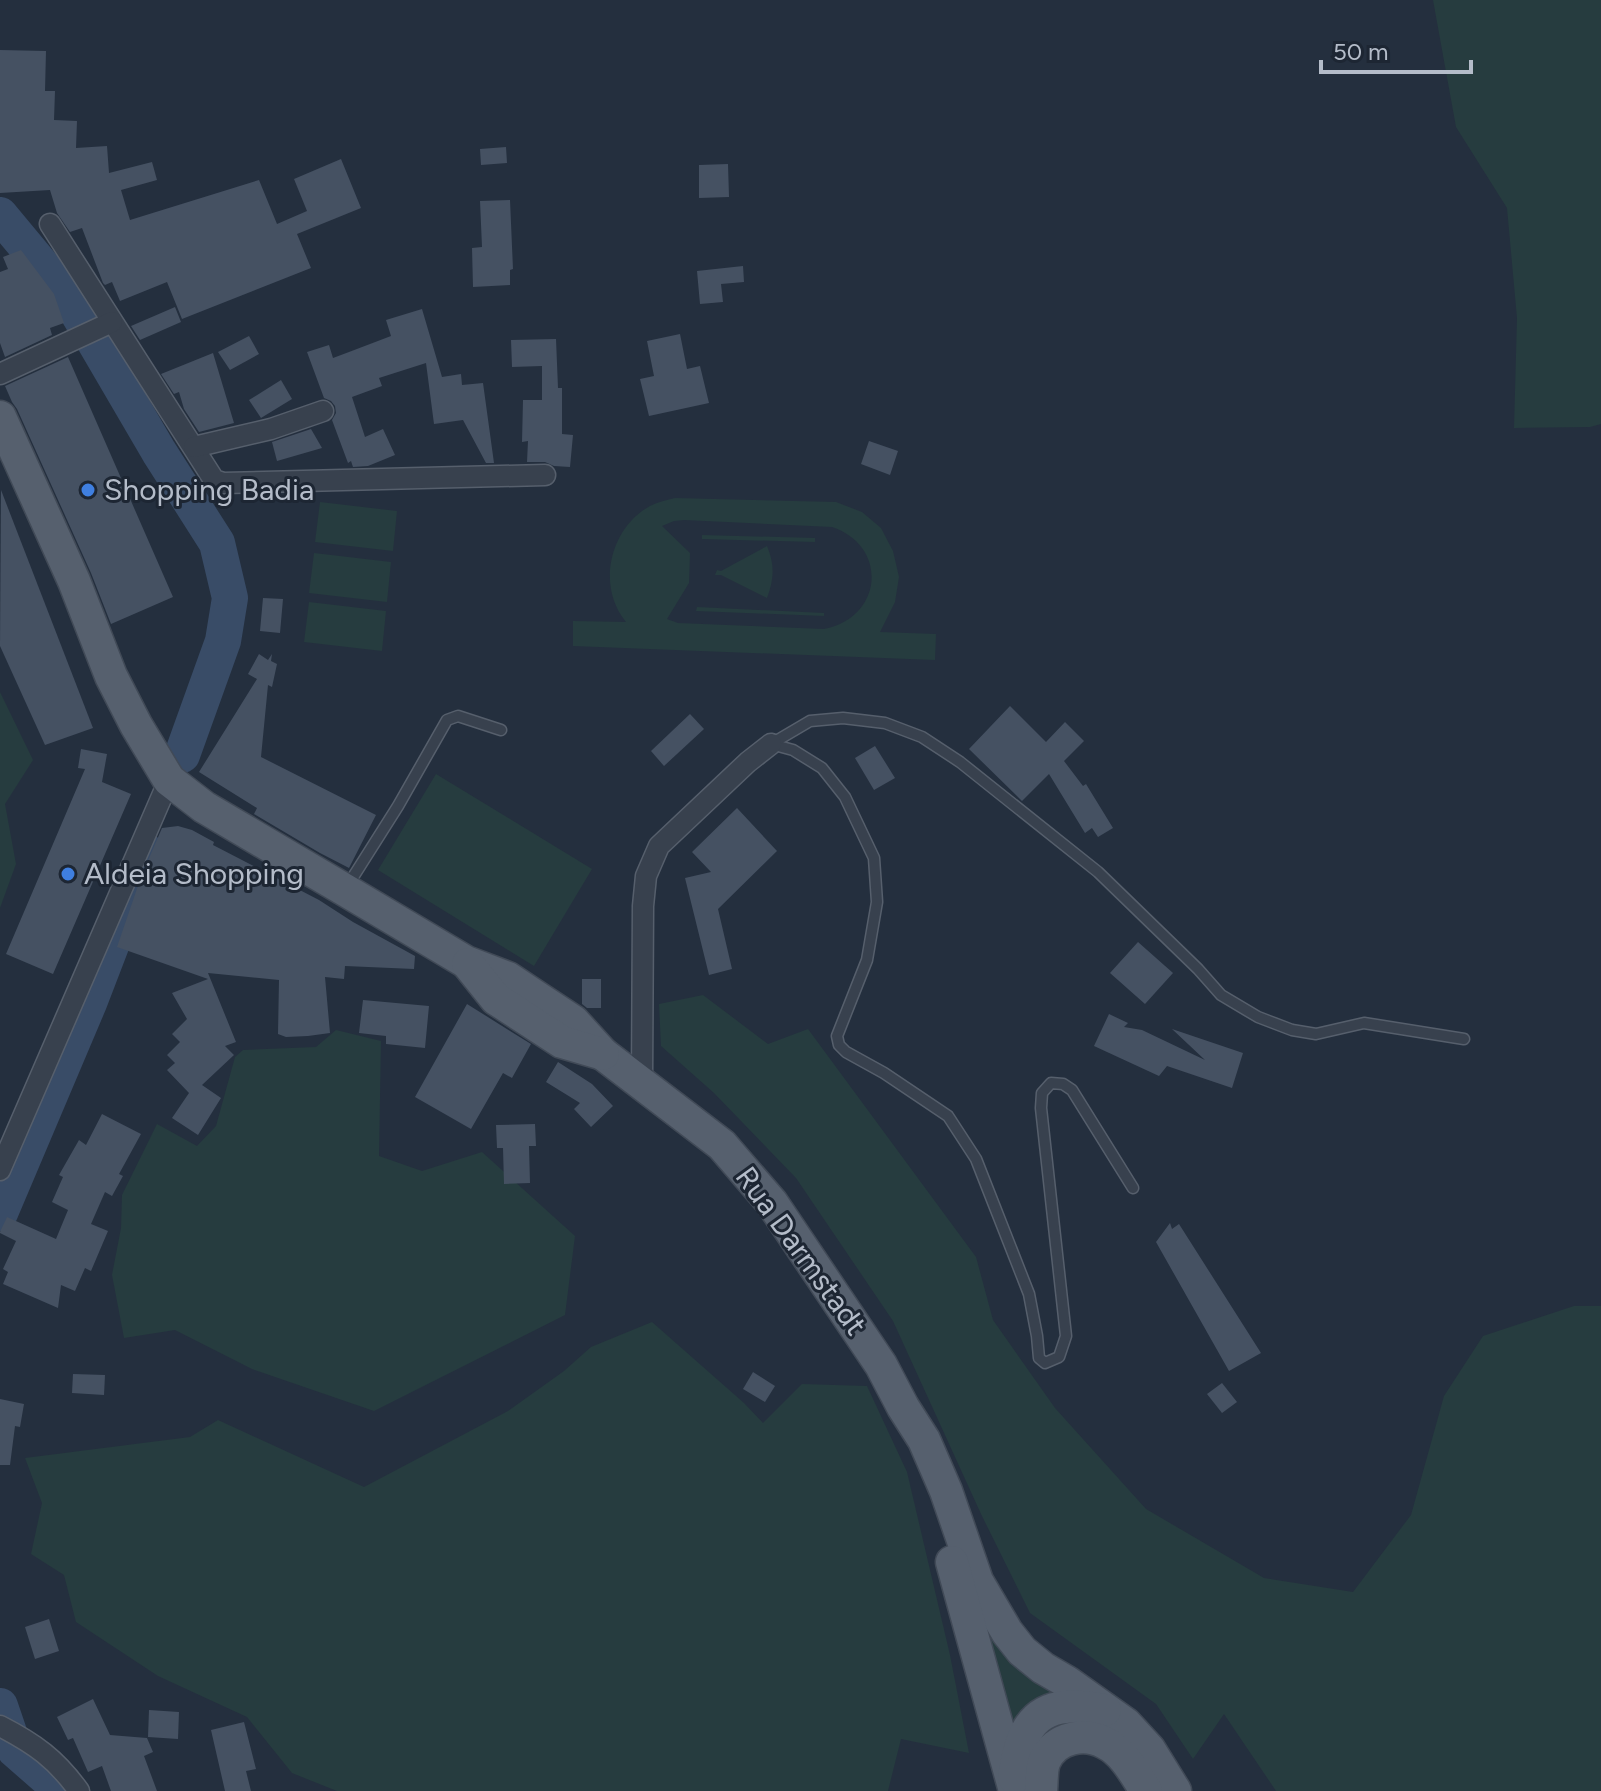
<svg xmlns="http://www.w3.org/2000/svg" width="1601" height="1791" font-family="Figtree,sans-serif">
<rect width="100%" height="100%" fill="#242f3e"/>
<g fill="#263c3f" fill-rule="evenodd">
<path d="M1433 0H1601V424L1590 427 1514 428 1517 318 1507 208 1456 127Z"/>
<path d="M675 498 836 502 862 512 881 528 893 551 899 577 895 602 880 632 936 634 935 660 573 646V621L626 622C596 586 610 528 650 506 658 502 667 500 675 498ZM684 520 832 527C889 546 883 618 824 629L678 623 667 619 689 583 690 553 662 526 674 521Z"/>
<path d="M320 502 397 511 393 551 315 542Z"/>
<path d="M702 535 815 538V542L702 539Z"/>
<path d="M767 546C775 565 774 579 767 598L721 575H715L717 570 721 571Z"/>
<path d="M314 553 391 562 387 602 309 593Z"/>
<path d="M309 602 386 611 382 651 304 642Z"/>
<path d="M697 607 824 613V616L696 611Z"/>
<path d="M0 692 33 760 5 804 16 864 0 908Z"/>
<path d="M436 774 592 869 534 966 378 870Z"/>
<path d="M703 995 768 1044 808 1029 976 1257 993 1320 1055 1408 1146 1509 1264 1578 1353 1592 1411 1515 1444 1396 1483 1336 1574 1306H1601V1791H1276L1224 1714 1193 1759 1156 1704 1030 1613 981 1514 893 1321 796 1178 714 1093 661 1046 659 1004Z"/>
<path d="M336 1030 381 1041 379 1156 422 1171 482 1152 575 1236 565 1315 374 1411 252 1369 175 1330 124 1338 112 1275 121 1228 122 1195 157 1124 197 1146 216 1126 235 1057 243 1050 316 1047Z"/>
<path d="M652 1322 744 1403 763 1423 802 1384 867 1386 907 1472 950 1655 969 1753 901 1739 888 1791H337L292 1773 247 1717 158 1676 76 1622 64 1575 31 1554 42 1503 25 1458 190 1437 218 1420 364 1487 508 1411 564 1371 591 1347Z"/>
<path d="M967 1584 1062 1691 1009 1740Z"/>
</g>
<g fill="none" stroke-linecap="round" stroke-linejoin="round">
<g stroke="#394c67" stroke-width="36">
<path d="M0 215 69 298 159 452 217 543 230 598 223 641 182 755"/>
<path d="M0 1213 89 1003 147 852"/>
<path d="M0 1706 15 1750 62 1791"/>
</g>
</g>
<g fill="#455162">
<path d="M0 50 46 51 45 91H55L54 120 77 121 76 148 107 146 109 173 152 162 157 180 121 190 130 220 259 180 277 224 307 211 294 179 341 159 361 208 297 234 311 268 182 319 167 282 120 301 112 282 105 285 103 283 82 228 70 232 57 213 50 190 0 193Z"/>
<path d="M506 147 507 163 481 165 480 149Z"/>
<path d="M728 164 729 197 699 198V165Z"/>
<path d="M510 200 513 269 510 270V285L473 287 472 248 482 247 480 201Z"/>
<path d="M21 250 54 294 64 323 50 328 52 335 5 357 0 343V272L8 269 3 257Z"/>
<path d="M743 266 744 282 721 284 723 302 700 304 697 271Z"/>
<path d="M175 307 181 322 140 340 131 326Z"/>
<path d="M422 309 442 377 461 374 462 385 483 383 494 463H486L463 420 434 424 426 363 379 378 382 386 352 397 365 437 383 429 395 455 368 466 353 467 351 461 348 463 332 420 336 413 335 406 331 401 324 398 307 352 329 345 333 358 349 352 391 336 386 320Z"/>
<path d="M680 334 687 369 700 366 709 403 649 416 640 379 654 376 647 341Z"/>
<path d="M249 336 259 354 230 370 218 352Z"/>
<path d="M556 339 558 388H562V434L573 435 570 467 554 466 545 462H527L528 441 522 442 523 400H542V366L512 367 511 340Z"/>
<path d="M213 353 234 423 199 432 184 409 179 392 174 394 161 374Z"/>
<path d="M68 357 173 597 111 624 91 573 17 409 12 402 5 386Z"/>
<path d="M281 380 292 399 261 418 249 400Z"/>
<path d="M311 429 322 448 277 461 272 442Z"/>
<path d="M869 441 898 451 890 475 861 464Z"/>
<path d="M1 490 93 728 45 745 0 646Z"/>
<path d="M263 598 283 599 280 633 260 631Z"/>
<path d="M259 654 268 660 272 654 271 661 277 664 272 687 268 685 261 757 376 815 349 868 320 853 254 814 257 808 199 772 257 679 248 674Z"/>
<path d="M1010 706 1046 742 1065 722 1084 741 1064 761 1083 786 1086 784 1113 828 1098 837 1092 828 1085 833 1049 774 1022 801 969 749Z"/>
<path d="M690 714 704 729 664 766 651 751Z"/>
<path d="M875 746 895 778 874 790 855 758Z"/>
<path d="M81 749 107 754 102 782 131 794 53 974 6 954 85 769 78 768Z"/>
<path d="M737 808 777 851 718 909 732 969 709 975 685 878 711 872 692 852Z"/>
<path d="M178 826 192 830 214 842 213 845 319 900 353 922 415 956 414 969 345 966 344 979 325 977 330 1033 308 1036 286 1037 278 1034 279 980 208 973 236 1042 225 1046 234 1055 202 1085 221 1098 198 1135 172 1118 189 1093 167 1070 175 1063 167 1055 180 1042 172 1034 187 1019 172 993 208 979 117 947 141 877 162 828Z"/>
<path d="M1138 942 1173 973 1145 1004 1110 973Z"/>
<path d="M582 979H601V1008H587L582 1004Z"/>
<path d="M363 1000 429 1006 425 1048 386 1044V1036L359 1033Z"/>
<path d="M467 1004 531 1044 512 1078 503 1073 471 1129 415 1097Z"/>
<path d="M1109 1014 1128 1023 1124 1027 1142 1030 1205 1060 1172 1029 1243 1053 1232 1088 1167 1066 1159 1076 1094 1046Z"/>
<path d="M558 1062 592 1084 613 1106 591 1127 574 1109 580 1103 546 1082Z"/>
<path d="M102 1114 141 1134 119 1174 123 1176 112 1196 105 1192 91 1224 108 1231 91 1271 85 1268 75 1291 61 1285 58 1308 3 1284 8 1272 3 1269 16 1241 0 1233V1232L7 1217 56 1239 68 1210 52 1202 63 1177 59 1175 79 1140 86 1145Z"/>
<path d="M535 1124 536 1146H529L530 1183 504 1184 503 1148H497L496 1125Z"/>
<path d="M1170 1223 1172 1229 1179 1224 1261 1353 1229 1371 1156 1242Z"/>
<path d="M753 1372 775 1386 765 1402 743 1389Z"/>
<path d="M73 1374 105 1375 104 1395 72 1393Z"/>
<path d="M1222 1383 1237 1402 1222 1413 1207 1394Z"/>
<path d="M0 1399 24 1404 20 1427 15 1426 10 1465H0Z"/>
<path d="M49 1619 59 1651 35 1659 25 1627Z"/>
<path d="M93 1699 110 1735 147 1738 153 1752 144 1756 157 1791H111L102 1766 88 1772 73 1738 68 1740 57 1717Z"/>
<path d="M149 1710 179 1712 178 1739 148 1737Z"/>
<path d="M244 1722 256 1769 246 1771 251 1791H225L211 1730Z"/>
</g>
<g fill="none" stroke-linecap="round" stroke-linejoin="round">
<g stroke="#565f6c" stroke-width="13">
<g id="lane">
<path d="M771 744 793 750 822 768 845 797 874 858 877 902 867 960 837 1036 839 1045 846 1052 884 1073 948 1116 976 1159 1029 1294 1037 1336 1039 1358 1045 1363 1059 1357 1066 1336 1041 1108 1042 1093 1051 1083 1063 1084 1072 1090 1133 1188"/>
<path d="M771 744 810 721 843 718 885 723 922 737 960 762 1098 872 1198 969 1221 995 1258 1017 1292 1030 1316 1034 1364 1023 1464 1039"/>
<path d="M348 885 398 806 447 720 458 716 501 730"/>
</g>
</g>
<g stroke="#565f6c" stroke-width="23">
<g id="street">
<path d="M50 224 214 480 223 483 545 475"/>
<path d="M0 374 112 322"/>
<path d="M194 447 271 429 323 411"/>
<path d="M642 1082 643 906 646 876 659 846 748 762 771 744"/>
<path d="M0 1170 169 780"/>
<path d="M0 1726C35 1744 56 1759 79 1791"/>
</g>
</g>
<g stroke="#414a57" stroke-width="35">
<g id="primary">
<path d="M0 417 74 581 111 676 136 725 169 780 204 807 345 890 466 962 508 978 538 998 573 1021 603 1054 722 1145 772 1203 881 1365 903 1407 924 1440 946 1491 977 1581 1007 1632 1022 1651 1043 1668 1067 1682 1126 1724 1149 1749 1175 1791"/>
<path d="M468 964 496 999 562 1042 603 1054"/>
<path d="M952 1562 1015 1791"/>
<path d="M1014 1778C1019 1745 1026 1710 1066 1707 1078 1705 1092 1708 1105 1710"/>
<path d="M1041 1791C1042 1782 1041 1768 1045 1760 1056 1737 1085 1732 1105 1743 1124 1752 1135 1774 1146 1791"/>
</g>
</g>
<use href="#lane" stroke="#38414e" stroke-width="10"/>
<use href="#street" stroke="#38414e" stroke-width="20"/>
<use href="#primary" stroke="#56606e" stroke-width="32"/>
</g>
<g fill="#3f7fe0" stroke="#1d2633" stroke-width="3">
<circle cx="88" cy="490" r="8"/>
<circle cx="68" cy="874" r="8"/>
</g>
<g text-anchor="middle" stroke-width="6" stroke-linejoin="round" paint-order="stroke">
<g font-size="30" fill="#b4bcc9" stroke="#1d2633" text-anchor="start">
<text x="104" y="500">Shopping Badia</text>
<text x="84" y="884">Aldeia Shopping</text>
</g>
<g font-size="30" fill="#b4bcc9" stroke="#1d2633">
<text transform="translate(801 1251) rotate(54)" y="10">Rua Darmstadt</text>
</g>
</g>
<path d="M1321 60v12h150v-12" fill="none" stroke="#b4bcc9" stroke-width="4"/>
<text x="1333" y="60" font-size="24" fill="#b4bcc9" stroke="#1d2633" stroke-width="6" paint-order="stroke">50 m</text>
</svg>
